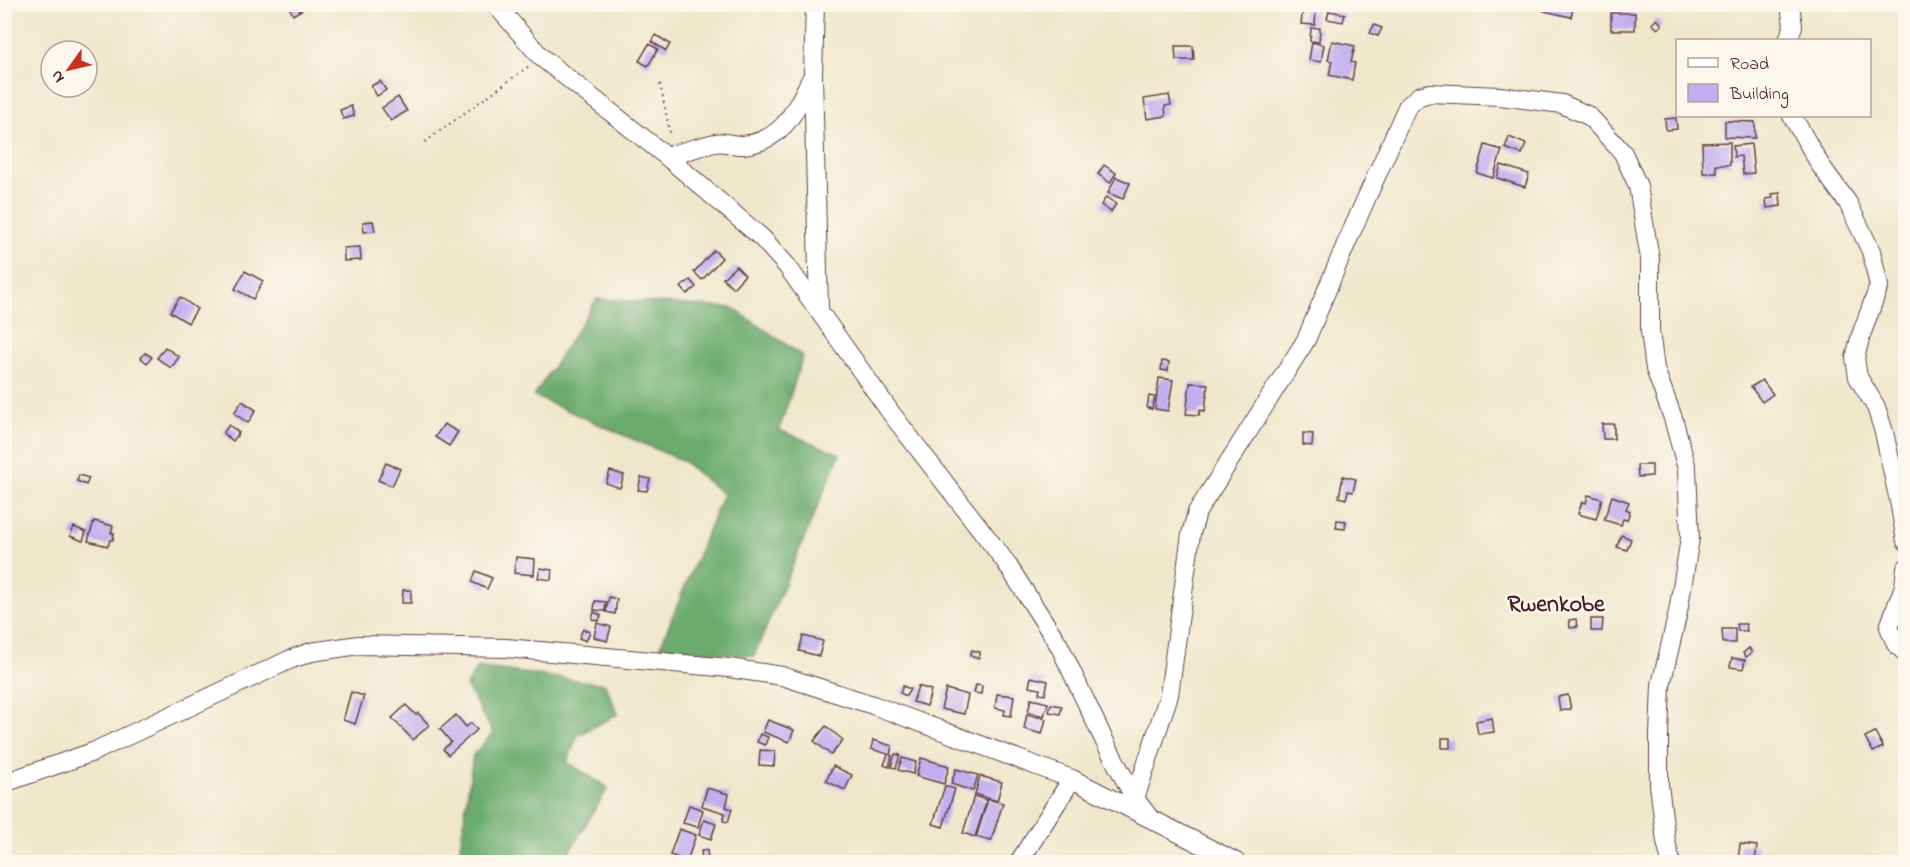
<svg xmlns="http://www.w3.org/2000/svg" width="1910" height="867" font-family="'Indie Flower',sans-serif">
<rect width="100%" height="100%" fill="#fbf7ec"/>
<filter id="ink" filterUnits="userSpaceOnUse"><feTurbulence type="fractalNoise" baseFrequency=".0167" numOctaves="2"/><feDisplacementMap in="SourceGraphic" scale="12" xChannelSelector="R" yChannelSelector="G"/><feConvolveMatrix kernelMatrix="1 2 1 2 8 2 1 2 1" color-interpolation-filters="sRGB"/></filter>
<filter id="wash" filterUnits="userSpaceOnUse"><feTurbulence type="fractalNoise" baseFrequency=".008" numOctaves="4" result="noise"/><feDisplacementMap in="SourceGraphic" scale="24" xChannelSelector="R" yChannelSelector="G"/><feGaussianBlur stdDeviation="1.35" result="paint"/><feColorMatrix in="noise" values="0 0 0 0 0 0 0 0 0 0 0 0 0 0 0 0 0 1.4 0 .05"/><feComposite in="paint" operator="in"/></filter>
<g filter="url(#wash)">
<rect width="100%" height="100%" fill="#efe7cb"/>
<g fill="#6cab6e" stroke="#5b654c" stroke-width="1.5">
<path d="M597 299 733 308 803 356 779 430 840 454 754 656 660 647 723 494 683 461 534 396Z"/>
<path d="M477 667 605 684 618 714 578 735 567 762 608 788 563 862H458L473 755 493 733 466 686Z"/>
</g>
<g id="blocks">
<g fill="#c0aeee">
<path d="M288 4H307L308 6 293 15Z"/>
<path d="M1546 4H1574L1571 17 1544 11Z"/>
<path d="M1303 9 1316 11 1315 25 1301 24Z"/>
<path d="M1329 11 1345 14 1343 22 1327 19Z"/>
<rect x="1611" y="13" width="24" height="17"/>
<path d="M1657 19 1662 25 1658 29 1652 24Z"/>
<path d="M1374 25 1382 28 1378 36 1370 33Z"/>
<path d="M1311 28H1320L1319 42 1310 41Z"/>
<path d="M656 35 670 44 666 51 652 42Z"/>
<path d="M1332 41 1355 46 1351 62 1355 63 1352 80 1329 75 1332 61 1328 60Z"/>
<path d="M1312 42 1324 45 1321 62 1309 60Z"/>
<path d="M649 44 658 49 648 66 639 61Z"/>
<path d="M1175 46H1193L1194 60H1176Z"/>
<path d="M380 81 386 90 377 96 371 86Z"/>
<path d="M1169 95 1171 105 1165 106 1166 116 1147 119 1144 99Z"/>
<path d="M398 97 407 111 391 121 382 108Z"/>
<path d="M351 106 354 116 343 119 340 110Z"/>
<path d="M1676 118 1677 129 1666 130 1665 119Z"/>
<path d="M1725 121 1755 122V138L1725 137Z"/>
<path d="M1509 137 1526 144 1522 154 1505 148Z"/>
<path d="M1730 142V165H1716L1717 173H1703L1702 143Z"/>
<path d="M1751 144 1754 173 1743 174 1741 156 1734 157 1733 146Z"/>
<path d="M1485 145 1502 150 1493 178 1477 173Z"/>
<path d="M1104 165 1116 173 1110 183 1098 174Z"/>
<path d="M1501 165 1529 174 1525 187 1497 178Z"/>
<path d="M1116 177 1130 183 1123 199 1108 193Z"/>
<path d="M1780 193 1781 206 1767 208 1766 199 1773 198 1772 194Z"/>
<path d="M1106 197 1116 204 1111 212 1101 205Z"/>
<path d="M373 221 375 231 364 232 363 222Z"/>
<path d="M360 247 361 260 344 261V248Z"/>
<path d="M714 250 722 258 702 280 694 272Z"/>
<path d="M736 266 745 275 733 288 723 278Z"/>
<path d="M245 271 263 281 253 299 235 289Z"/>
<path d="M690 280 696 287 687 294 681 287Z"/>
<path d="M180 297 197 309 188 323 170 312Z"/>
<path d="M165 347 179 357 171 368 157 358Z"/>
<path d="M145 353 152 357 147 363 141 358Z"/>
<path d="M1162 361 1169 362 1168 371 1161 370Z"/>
<path d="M1159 378 1173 380 1168 411 1155 409Z"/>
<path d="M1762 380 1773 394 1762 402 1751 387Z"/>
<path d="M1190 383 1208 384 1205 411 1200 410 1199 415 1186 414Z"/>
<path d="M1149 396 1155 397 1152 409 1147 408Z"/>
<path d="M242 401 256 410 248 423 234 413Z"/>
<path d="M444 424 458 432 449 446 435 437Z"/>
<path d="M1602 424H1614V439H1603Z"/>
<path d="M229 425 239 433 233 441 223 433Z"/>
<path d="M1303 433 1313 434 1312 446 1303 445Z"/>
<path d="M386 463 400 469 392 486 378 480Z"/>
<path d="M1637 465H1652V476L1638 477Z"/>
<path d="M610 471 624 475 620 488 606 483Z"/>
<path d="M79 475 89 478 86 485 77 481Z"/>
<path d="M1343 476 1356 479 1353 492 1348 491 1346 499 1339 497Z"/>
<path d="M641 477 650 479 647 491 638 490Z"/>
<path d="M1588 495 1602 499 1596 519 1578 514 1582 502 1586 503Z"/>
<path d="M1612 496 1629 502 1626 509 1630 511 1627 520 1623 519 1621 525 1604 520Z"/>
<path d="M1337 520 1346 521 1345 529 1336 528Z"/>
<path d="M94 521 113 526 111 533H114L113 540H110L108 546 88 541Z"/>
<path d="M74 527 86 532 83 541 70 536Z"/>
<path d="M1621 535 1631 539 1627 550 1617 547Z"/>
<path d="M516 557 535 559 534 575 514 573Z"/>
<path d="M540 568 552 570 551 580 538 578Z"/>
<path d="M476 571 492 578 487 589 472 582Z"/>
<path d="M403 590H411V603H402Z"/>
<path d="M609 597 617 599 615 614 606 612Z"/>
<path d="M595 601 606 602 605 611 594 610Z"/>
<path d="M594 612 601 615 599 621 592 619Z"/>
<path d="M1576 619 1577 627 1570 628 1569 620Z"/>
<path d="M1591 619H1603L1602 631H1591Z"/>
<path d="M597 623 611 627 607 641 594 637Z"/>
<path d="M1737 624H1746L1747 631H1738Z"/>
<path d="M583 629 590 632 586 641 579 638Z"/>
<path d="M1722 629H1735V643H1723Z"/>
<path d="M803 636 823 641 819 656 799 651Z"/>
<path d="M1749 648 1752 653 1746 657 1743 653Z"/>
<path d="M972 650 980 652 979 658 970 656Z"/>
<path d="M1732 658 1745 660 1743 669 1730 667Z"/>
<path d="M1031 677 1048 681 1045 695 1039 694 1040 689 1029 687Z"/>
<path d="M976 685 982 686 981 694 974 693Z"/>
<path d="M903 686 910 689 906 696 900 693Z"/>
<path d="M918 686 931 690 927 706 913 702Z"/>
<path d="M946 689 968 695 964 714 941 709Z"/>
<path d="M351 692 364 696 355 724 343 720Z"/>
<path d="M997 694 1014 696 1011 716 1004 715 1005 710 995 708Z"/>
<path d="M1568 695 1571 709 1560 711 1558 697Z"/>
<path d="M1031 699 1048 703 1044 716 1028 712Z"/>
<path d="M1051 704 1062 706 1060 714 1049 712Z"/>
<path d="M406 705 416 715 418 713 429 725 413 740 392 718Z"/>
<path d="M1027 714 1046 719 1042 734 1024 729Z"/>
<path d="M456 715 466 727 471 723 477 730 448 755 443 749 451 742 440 729Z"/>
<path d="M1492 718 1494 732 1478 734 1476 721Z"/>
<path d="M768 720 794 730 789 742 763 732Z"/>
<path d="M826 726 843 740 831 755 814 741Z"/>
<path d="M1875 732 1883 747 1873 752 1865 737Z"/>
<path d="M760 734 768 737 765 745 757 742Z"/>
<rect x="1442" y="738" width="8" height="10"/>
<path d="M873 740 892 746 890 755 892 756 889 767 884 765 888 754 871 749Z"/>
<path d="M760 750 775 751 774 766 759 765Z"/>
<path d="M895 754 900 755 896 768 891 767Z"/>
<path d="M902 758 916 762 913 774 898 770Z"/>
<path d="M921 758 949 766 944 784 916 776Z"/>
<path d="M833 766 852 775 845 790 826 781Z"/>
<path d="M956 769 978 775 973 791 951 784Z"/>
<path d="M980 776 1002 782 997 801 975 794Z"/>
<path d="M945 786 955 789 943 827 933 824Z"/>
<path d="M707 788 729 794 726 807 732 809 728 822 723 821 725 813 702 806Z"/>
<path d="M974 796 987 800 975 837 963 833Z"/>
<path d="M988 799 1003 803 991 841 976 837Z"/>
<path d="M689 805 703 810 698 827 683 823Z"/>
<path d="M704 820 716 824 711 839 699 835Z"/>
<path d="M679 829 696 835 687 861 670 855Z"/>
<path d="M1740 844 1757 846 1755 862H1738Z"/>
<path d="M707 850 708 858 702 859 701 851Z"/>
</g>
</g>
</g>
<g filter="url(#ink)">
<use href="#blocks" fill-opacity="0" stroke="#633d43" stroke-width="1.5"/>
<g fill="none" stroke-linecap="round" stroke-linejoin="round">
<g stroke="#633d43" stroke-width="20">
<g id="minor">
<path d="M495 4 541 57 666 156 762 238 787 266 891 413 1005 561 1059 645 1104 740 1135 799"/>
<path d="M815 4 813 75 819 309"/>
<path d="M1788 40 1793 26 1790 4"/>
<path d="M1792 116 1821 166 1848 203 1871 251 1879 286 1861 335 1855 358 1858 377 1876 407 1884 432 1900 506 1906 541"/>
<path d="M666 156C683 153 699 146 715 143 725 141 734 146 743 145 785 141 796 108 812 77"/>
<path d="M1906 568 1904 586 1889 627 1896 644 1906 653"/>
<path d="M4 783 93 752 289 660 311 652 359 645 506 648 729 668 782 676 873 705 1072 779 1236 862"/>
<path d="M1149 817 1135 799 1169 695 1191 534 1197 512 1306 340 1346 244 1407 107 1419 96 1430 93 1500 96 1562 104 1589 116 1623 153 1638 186 1650 259V331L1655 369 1673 418 1687 469 1690 538 1678 612 1661 685 1659 735V784L1666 842 1671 862"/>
<path d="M1019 862 1072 779"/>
</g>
</g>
<g stroke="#633d43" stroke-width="2" stroke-dasharray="1.5 4.5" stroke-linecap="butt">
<path d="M660 84 671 137"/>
<path d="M425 142 529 66"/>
</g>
<use href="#minor" stroke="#fff" stroke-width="18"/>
</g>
</g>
<g text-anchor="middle" stroke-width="5" stroke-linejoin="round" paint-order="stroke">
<g font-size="24" font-weight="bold" fill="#4a1f2b" stroke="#fbf7ec">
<text x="1556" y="611">Rwenkobe</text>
</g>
</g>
<rect width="1910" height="867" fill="none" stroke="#fbf7ec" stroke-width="24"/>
<rect x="1676" y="39" width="195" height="78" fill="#fbf7ec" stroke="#b4a19f" stroke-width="1.5"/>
<rect x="1688" y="58" width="30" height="9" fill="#ffffff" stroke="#b4a19f" stroke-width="1.5"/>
<text x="1730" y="69" font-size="18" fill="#4a1f2b">Road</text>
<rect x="1688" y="84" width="30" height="18" fill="#c0aeee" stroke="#b4a19f" stroke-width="1.5"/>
<text x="1730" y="99" font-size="18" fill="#4a1f2b">Building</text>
<g transform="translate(69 69) rotate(236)"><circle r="28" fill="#fbf7ec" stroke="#b4a19f" stroke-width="1.5"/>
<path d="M0-4.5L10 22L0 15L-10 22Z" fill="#c8321e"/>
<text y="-9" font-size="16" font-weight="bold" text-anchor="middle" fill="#4a1f2b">N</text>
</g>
</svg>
